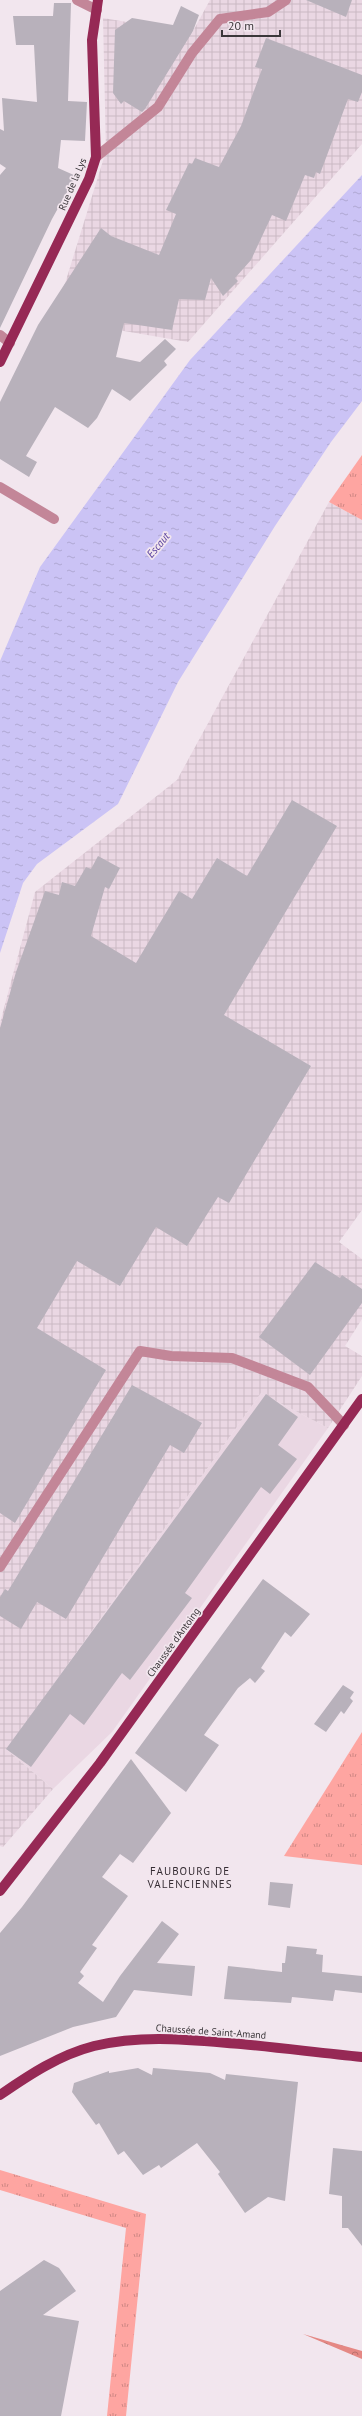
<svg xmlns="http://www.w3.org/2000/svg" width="362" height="2416" font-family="'PT Sans',sans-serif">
<defs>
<pattern id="industrial-grid" width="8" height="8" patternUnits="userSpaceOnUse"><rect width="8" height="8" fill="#ead7e3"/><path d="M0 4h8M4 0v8" fill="none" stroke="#cab9c4"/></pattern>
<pattern id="grass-tufts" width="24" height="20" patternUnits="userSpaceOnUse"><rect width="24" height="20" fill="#fea5a1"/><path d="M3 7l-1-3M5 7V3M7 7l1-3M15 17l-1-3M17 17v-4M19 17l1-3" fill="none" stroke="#cf8784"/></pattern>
<pattern id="forest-crowns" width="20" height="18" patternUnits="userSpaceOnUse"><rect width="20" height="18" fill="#e58884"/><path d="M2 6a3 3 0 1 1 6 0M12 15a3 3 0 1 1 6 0" fill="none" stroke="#bb706d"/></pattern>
<pattern id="water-ripples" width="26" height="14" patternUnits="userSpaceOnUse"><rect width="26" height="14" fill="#cbc3f5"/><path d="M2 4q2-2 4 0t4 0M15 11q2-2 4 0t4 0" fill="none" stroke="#afa8d3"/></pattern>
</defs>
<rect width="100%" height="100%" fill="#f2e6ee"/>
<path fill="#ead7e3" d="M261 1393 328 1428 112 1732 53 1789 7 1750Z"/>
<g fill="url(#industrial-grid)">
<path d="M210 0H362V144L188 342 54 319 106 151 103 18 192 33Z"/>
<path d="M329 502 362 520V1210L339 1242 362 1259V1319L345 1346 362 1356V1376L328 1428 261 1393 7 1750 53 1789 3 1847 0 1846V1023L35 892 177 780Z"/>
</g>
<g fill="url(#grass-tufts)">
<path d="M362 455V520L329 502Z"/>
<path d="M362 1732V1865L284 1856Z"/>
<path d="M0 2170 146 2214 126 2416H107L126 2228 0 2190Z"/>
</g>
<path fill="url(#forest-crowns)" d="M303 2334 362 2351V2359Z"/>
<path fill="url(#water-ripples)" d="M362 175V401L331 442 275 526 178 682 118 804 37 864 23 883 0 953V661L40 567 190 360Z"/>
<g fill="#b8b1bb">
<path d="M306 0H352L346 17Z"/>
<path d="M54 3H71L68 101 87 102 85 141 61 140 58 168 76 176 52 219 0 328V175L6 168 0 164V129L4 131 2 98 37 102 34 45H16L13 16H53Z"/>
<path d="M181 6 199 15 193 31 145 109 142 112 124 101 121 104 113 93 115 30 132 18 173 25Z"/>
<path d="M266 38 362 75V92L358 102 348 99 320 174 316 172 314 178 305 175 286 221 272 215 251 260 235 278 238 281 223 296 211 278 205 300 179 299 172 330 124 323 116 357 140 362 165 339 176 349 164 361 167 365 130 401 112 389 97 418 88 428 55 407 26 456 37 462 29 477 0 459V402L38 325 101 228 111 236 159 255 176 214 166 210 189 163 192 164 195 158 219 167 241 126 262 69 255 67Z"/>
<path d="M292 800 337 826 224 1015 311 1066 229 1203 218 1197 187 1246 156 1227 120 1286 77 1261 37 1328 106 1370 15 1523 0 1513V1028L16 972 45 891 59 895 62 882 75 886 86 867 91 869 98 856 120 868 109 889 105 887 91 936 136 963 179 891 192 899 217 858 247 876Z"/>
<path d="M315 1262 340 1278 342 1275 362 1289V1303L310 1375 259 1337Z"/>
<path d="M132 1385 202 1423 184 1453 170 1445 66 1619 37 1602 21 1629 0 1616V1597L5 1589 8 1591Z"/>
<path d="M266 1394 298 1417 278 1445 297 1459 270 1494 261 1487 185 1593 192 1598 130 1680 122 1673 84 1725 70 1714 31 1767 6 1749Z"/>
<path d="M263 1579 310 1614 291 1637 285 1632 261 1668 265 1671 255 1683 250 1678 238 1688 204 1735 219 1745 186 1792 135 1753Z"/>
<path d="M343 1685 354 1692 350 1698 353 1701 344 1714 341 1711 326 1732 314 1724Z"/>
<path d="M131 1759 171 1813 133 1863 120 1854 102 1877 128 1896 92 1945 97 1948 80 1972 84 1976 78 1983 103 2002 120 1976 162 1921 179 1934 157 1963 195 1966 192 1996 134 1990 116 2017 73 2027 0 2056V1933L22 1907Z"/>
<path d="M270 1882 293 1884 290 1908 268 1905Z"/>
<path d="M287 1946 317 1949 316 1954 323 1955 322 1972 362 1976V1993L335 1990 333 2001 292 1997 291 2003 224 1999 228 1966 282 1972V1963H285Z"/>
<path d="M138 2068 152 2075 153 2068 210 2073 225 2080 226 2074 298 2082 285 2201 268 2197 245 2213 218 2174 220 2172 197 2143 161 2168 159 2165 143 2175 124 2151 118 2155 99 2123 96 2125 72 2092 74 2083 109 2071V2073Z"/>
<path d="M333 2148 362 2151V2246L348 2228H342V2196L329 2194Z"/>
<path d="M44 2260 59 2268 76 2291 43 2315 79 2321 61 2416H0V2291Z"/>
</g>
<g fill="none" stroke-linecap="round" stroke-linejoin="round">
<g stroke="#c38698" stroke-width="10">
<path d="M77 0 97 10"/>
<path d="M96 157 158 107 192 53 220 19 268 12 286 0"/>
<path d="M0 335 10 343"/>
<path d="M0 487 54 519"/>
<path d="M0 1567 140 1351 171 1356 232 1358 308 1387 344 1425"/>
</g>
<g stroke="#962955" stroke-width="10">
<path d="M0 362 89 179 96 157 92 40 98 0"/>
<path d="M0 1891 100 1763 362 1399"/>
<path d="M0 2095C29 2075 59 2055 94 2046 143 2034 191 2040 241 2044 282 2048 322 2053 362 2057"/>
</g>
</g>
<g text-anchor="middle" stroke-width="3.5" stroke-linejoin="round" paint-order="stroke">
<g font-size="10" fill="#3b373a" stroke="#f2e6ee">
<text transform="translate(72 184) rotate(-67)" y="4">Rue de la Lys</text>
<text transform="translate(173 1642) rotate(-54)" y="4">Chaussée d'Antoing</text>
<text transform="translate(211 2031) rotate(4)" y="4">Chaussée de Saint-Amand</text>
</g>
<g font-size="11" font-style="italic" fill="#5a429f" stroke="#f2e6ee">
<text transform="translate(158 545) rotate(-50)" y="4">Escaut</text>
</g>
<g font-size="11" letter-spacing="1" fill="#352c33" stroke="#f2e6ee">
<text x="190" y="1875">FAUBOURG DE<tspan x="190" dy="13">VALENCIENNES</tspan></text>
</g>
</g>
<path d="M222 30v6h58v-6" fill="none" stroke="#3b373a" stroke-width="2"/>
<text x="228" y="30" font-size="12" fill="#3b373a" stroke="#f2e6ee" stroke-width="3" paint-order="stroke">20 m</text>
</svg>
